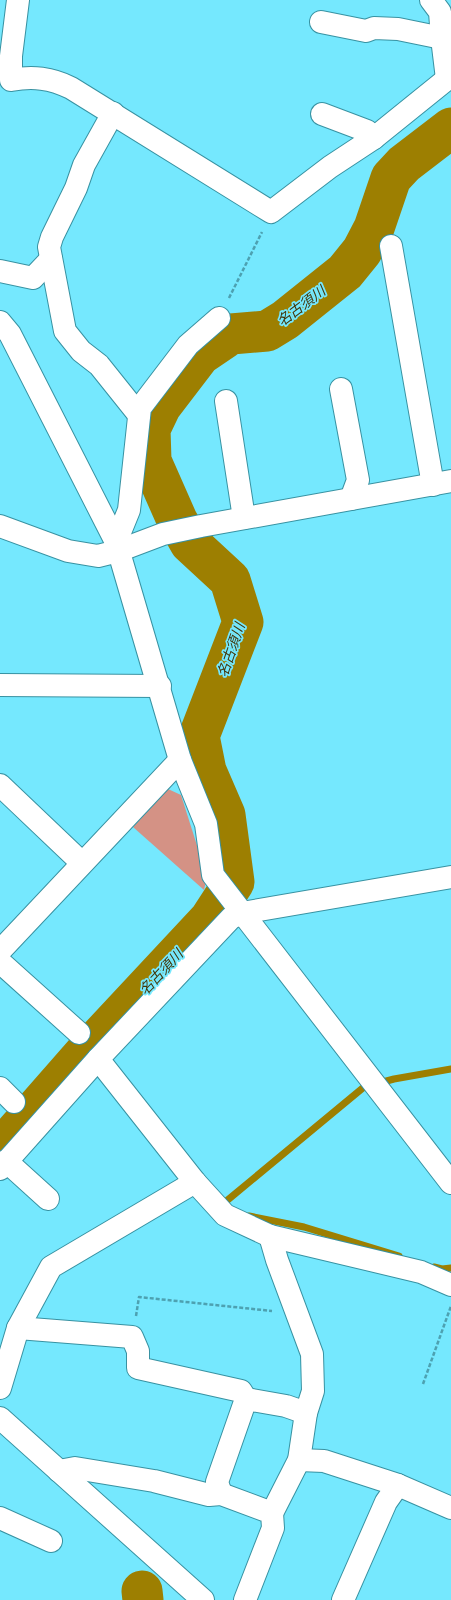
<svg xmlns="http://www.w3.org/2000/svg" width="451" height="1600" font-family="Spectral,'Noto Sans JP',serif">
<rect width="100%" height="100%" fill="#75e8fe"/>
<path fill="#d49285" d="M168 789 181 795 207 877 204 890 133 827Z"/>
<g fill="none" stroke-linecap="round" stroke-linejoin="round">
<g stroke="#9d7f01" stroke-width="7">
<path d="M221 1199 224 1203 364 1087 394 1079 451 1069"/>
<path d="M249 1216 304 1227 399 1256"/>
<path d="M434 1267 442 1269 451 1268"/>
</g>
<g stroke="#9d7f01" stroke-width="41">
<path d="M0 1150 84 1054 210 919 234 882 225 815 206 771 199 736 243 622 230 580 190 543 177 520 151 461 150 429 161 406 200 355 231 334 267 331 285 320 345 272 362 251 374 228 391 178 404 164 451 128"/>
<path d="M142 1591 143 1600"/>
</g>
<g stroke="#3892a2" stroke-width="24">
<g id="minor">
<path d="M18 0 11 56V80C33 76 51 78 71 88L271 212 330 167 374 138 447 79H451"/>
<path d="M431 0 440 12 442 38 447 79"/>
<path d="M321 22 366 31 374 28 398 29 442 38"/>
<path d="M113 113 84 165 76 188 52 237 49 247 65 331 81 351 99 365 139 415"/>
<path d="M322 114 367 131 374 138"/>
<path d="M391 246 433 485"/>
<path d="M0 271 33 278 51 259"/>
<path d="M0 322 10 334 116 542 180 760 206 824 213 875 451 1183"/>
<path d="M341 389 358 480 351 499"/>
<path d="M226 401 244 518"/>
<path d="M0 526 68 551 98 556 118 551 163 534 201 526 451 481"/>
<path d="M116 542 129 510 140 408 188 345 219 318"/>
<path d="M0 685 160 686"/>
<path d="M0 785 82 863"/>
<path d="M451 877 242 913 231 918 98 1059 195 1182 225 1215 270 1236 421 1272 451 1285"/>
<path d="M0 951 180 760"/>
<path d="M0 962 79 1033"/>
<path d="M0 1088 14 1102"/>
<path d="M6 1161 48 1199"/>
<path d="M0 1169 98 1059"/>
<path d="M270 1236 277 1260 312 1354 313 1391 306 1413"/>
<path d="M18 1328 132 1337 138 1351V1368L241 1391 246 1399 217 1482 221 1494"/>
<path d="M0 1388 18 1328 51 1267 195 1182"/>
<path d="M246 1399 286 1406 306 1413 299 1460 272 1513"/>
<path d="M0 1418 203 1600"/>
<path d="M299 1460 324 1461 398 1485 451 1508"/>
<path d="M59 1471 75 1468 154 1481 209 1495 221 1494 272 1513 273 1528 245 1600"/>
<path d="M0 1518 51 1541"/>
<path d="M343 1600 386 1502 398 1485"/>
</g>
</g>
<g stroke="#4da1b1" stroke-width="2.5" stroke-dasharray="4 2" stroke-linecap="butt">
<path d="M229 298 262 232"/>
<path d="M136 1316 139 1297 272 1311"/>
<path d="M423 1384 451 1306"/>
</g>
<use href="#minor" stroke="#fff" stroke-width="22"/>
</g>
<g text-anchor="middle" stroke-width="3.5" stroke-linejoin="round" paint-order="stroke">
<g font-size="14" font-style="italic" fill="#43360a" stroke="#75e8fe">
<text transform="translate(301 306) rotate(-37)" y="5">名古須川</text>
<text transform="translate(231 650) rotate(-71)" y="5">名古須川</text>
<text transform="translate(161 972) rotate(-47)" y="5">名古須川</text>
</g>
</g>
</svg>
